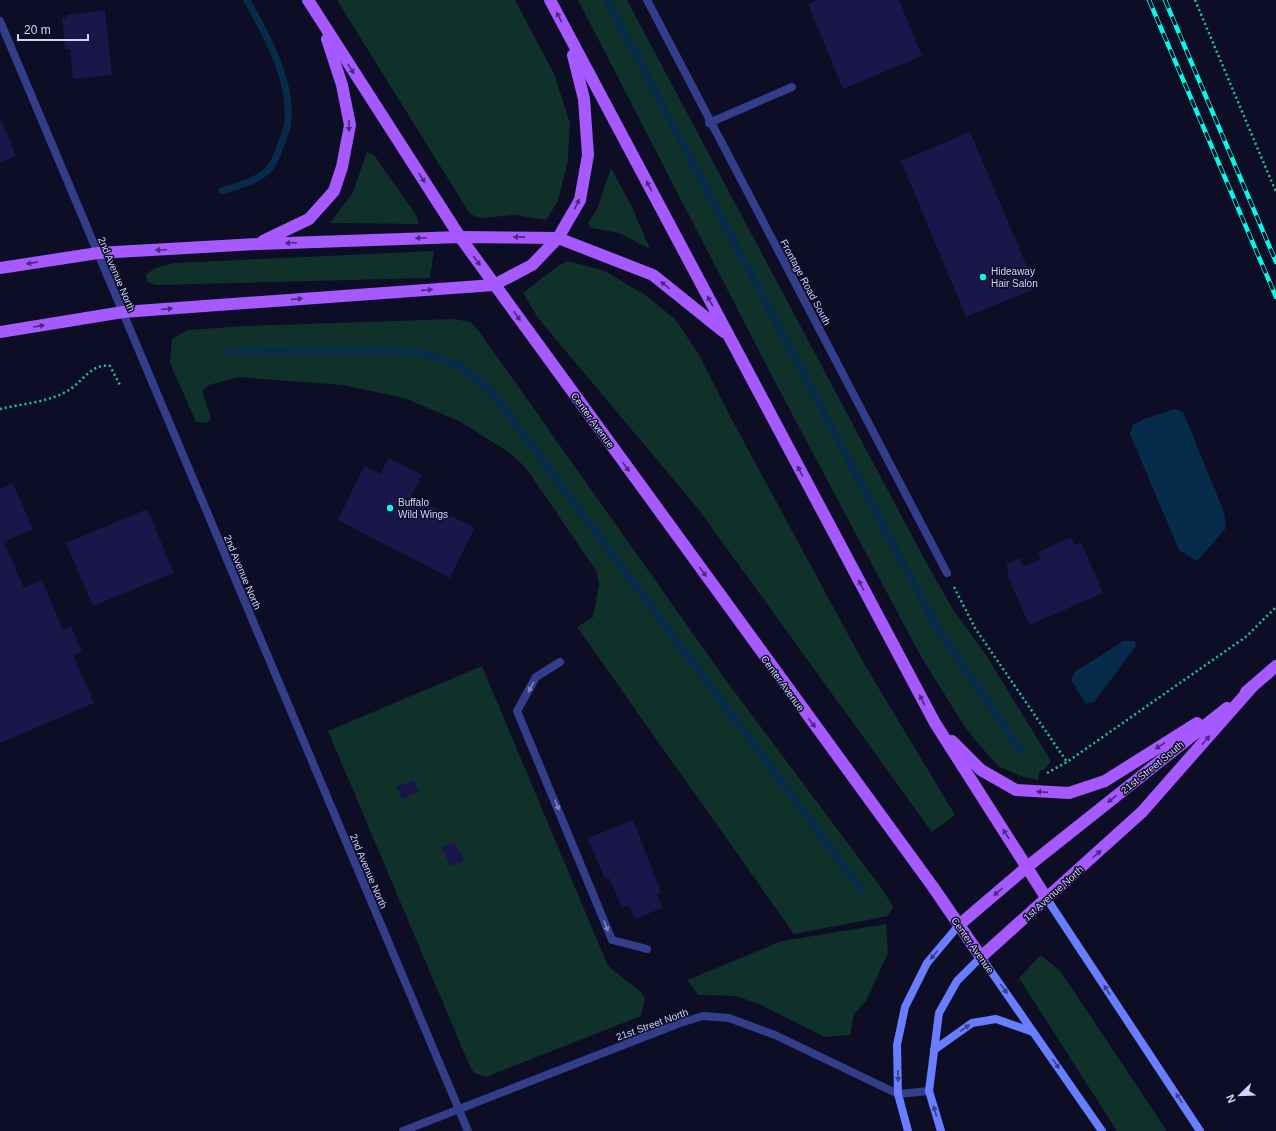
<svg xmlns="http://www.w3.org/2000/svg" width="1276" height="1131" font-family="Helvetica,sans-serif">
<rect width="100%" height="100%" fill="#0d0d26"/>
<g fill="#0f312a">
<path d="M337 0H515L554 74 570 123 568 160 558 201 546 220 515 215 480 218 470 214Z"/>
<path d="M578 0H627L926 562 952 608 986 655 1051 761 1045 769 1040 771 1038 780 1020 776 998 766 975 740 961 721 919 653 773 378Z"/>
<path d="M367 152 374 155 416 215 419 224 330 223 353 192Z"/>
<path d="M611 168 632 207 650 249 619 233 591 228 588 223 597 209Z"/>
<path d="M434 251 430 278 156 285 147 282 146 274 156 268 174 263Z"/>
<path d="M568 261 605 271 645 295 675 319 698 353 731 418 863 662 955 815 932 832 699 510 538 318 523 293 559 265Z"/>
<path d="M453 319 471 322 478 330 728 683 885 893 893 907 888 916 794 934 577 627 593 617 599 585 597 572 526 468 510 453 459 421 404 398 342 385 238 377 209 385 202 391 211 419 207 423 196 422 170 363 172 339 188 330 244 326Z"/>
<path d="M482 666 608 966 642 993 645 999 641 1016 486 1077 474 1073 468 1062 328 731Z"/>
<path d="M886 924 888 953 866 1001 854 1014 850 1035 825 1037 759 1004 736 996 698 995 687 980 782 941Z"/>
<path d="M1041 955 1061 972 1167 1131H1117L1019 978Z"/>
</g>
<g fill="#072b4b">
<path d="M1175 409 1183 412 1224 512 1226 528 1197 561 1179 550 1130 434 1133 425 1144 419Z"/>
<path d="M1123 641H1135L1136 646 1094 702 1086 704 1071 680 1075 672Z"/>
</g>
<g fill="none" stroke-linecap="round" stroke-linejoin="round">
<g stroke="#072b4b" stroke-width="7">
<path d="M607 0 937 628 1021 751"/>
<path d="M222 191C237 186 255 182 267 171 274 165 278 153 281 144 283 138 286 132 287 127 295 85 266 35 247 0"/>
<path d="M230 352 390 351 423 353 460 366 490 390 862 890"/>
</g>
</g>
<g fill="#191749">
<path d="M818 0H899L922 56 843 89 808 4Z"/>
<path d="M105 10 112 75 73 79 70 49H65L62 18H66V15Z"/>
<path d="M0 117 16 156 0 163Z"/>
<path d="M970 132 1036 288 966 317 901 161Z"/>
<path d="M388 458 422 475 411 496 475 528 450 578 338 520 364 466 380 474Z"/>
<path d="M13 483 33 529 4 542 24 588 42 580 63 630 71 626 82 651 73 655 94 703 0 743V489Z"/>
<path d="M147 509 174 573 93 606 66 543Z"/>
<path d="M1071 537 1075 545 1081 542 1103 593 1029 625 1007 574 1009 572 1006 564 1020 558 1023 567 1041 559 1038 552Z"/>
<path d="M414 780 419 792 402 799 396 787Z"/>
<path d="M633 820 661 892 657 894 662 908 635 919 629 906 622 908 609 878 605 879 588 838Z"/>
<path d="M455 842 464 861 450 866 442 847Z"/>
</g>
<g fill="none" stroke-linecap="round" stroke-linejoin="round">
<g stroke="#23c29e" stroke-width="2.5" stroke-dasharray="2 3" stroke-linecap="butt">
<path d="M1195 0 1276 192"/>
<path d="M0 409C21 404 50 402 69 390 83 381 92 363 110 366L121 387"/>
<path d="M954 587 975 628 1067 762"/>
<path d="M1047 773 1067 762 1247 636 1276 607"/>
</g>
<g stroke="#333e8a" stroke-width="8">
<path d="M709 123 792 87"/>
<path d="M560 662 536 677 517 711 612 940 647 949"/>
</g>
<g stroke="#333e8a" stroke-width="8">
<path d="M647 0 947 573"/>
<path d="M0 21 468 1131"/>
<path d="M403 1131 680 1023 703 1016 729 1018 775 1035 898 1094 929 1091"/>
</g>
<g stroke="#697eff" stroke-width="8">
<path d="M1047 899 1200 1131"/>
<path d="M934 1050 972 1023 996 1019 1033 1032"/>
<path d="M908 1131 898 1094 897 1045 905 1007 927 963 959 925"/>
<path d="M941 1131 929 1091 939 1013 957 981 981 957 1102 1131"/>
</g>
<g stroke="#a559ff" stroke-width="12">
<path d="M308 0 460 237 933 887 981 957 1142 812 1252 687"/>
<path d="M550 0 935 723 1047 899"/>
<path d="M263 241 309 219 334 191 342 167 350 125 342 85 327 39"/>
<path d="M0 268 98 253 258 244 460 237 558 238 653 275 724 332"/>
<path d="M0 332 123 312 494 285 532 265 558 238 580 200 588 155 584 99 573 55"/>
<path d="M1246 692 1276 666"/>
<path d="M952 741 981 770 1016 790 1069 793 1105 781 1197 723"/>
<path d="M959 925 1027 867 1227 708"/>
</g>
<g stroke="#00fdec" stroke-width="4.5">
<g id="rail">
<path d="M1149 0 1276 297"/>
<path d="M1165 0 1276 262"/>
</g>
</g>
<use href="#rail" stroke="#0d0d26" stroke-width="3" stroke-dasharray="9" stroke-linecap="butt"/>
</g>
<defs><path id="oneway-solid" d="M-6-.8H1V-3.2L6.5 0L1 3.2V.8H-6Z"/></defs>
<g fill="#4a2b7d">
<use href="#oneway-solid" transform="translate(559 17) rotate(-117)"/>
<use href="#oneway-solid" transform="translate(351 69) rotate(57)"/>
<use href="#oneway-solid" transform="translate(349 126) rotate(91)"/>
<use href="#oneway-solid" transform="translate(422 178) rotate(57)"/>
<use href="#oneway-solid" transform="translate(649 186) rotate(-118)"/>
<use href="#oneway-solid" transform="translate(577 204) rotate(-64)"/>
<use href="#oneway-solid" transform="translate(519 237) rotate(-179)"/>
<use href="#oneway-solid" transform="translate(421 238) rotate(178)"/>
<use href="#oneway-solid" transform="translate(291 243) rotate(178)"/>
<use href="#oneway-solid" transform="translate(161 250) rotate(177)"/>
<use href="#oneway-solid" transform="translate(477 261) rotate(54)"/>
<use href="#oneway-solid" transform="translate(32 263) rotate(171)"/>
<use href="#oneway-solid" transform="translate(665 285) rotate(-141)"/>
<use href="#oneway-solid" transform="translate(427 290) rotate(-4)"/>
<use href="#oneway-solid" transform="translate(297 299) rotate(-4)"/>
<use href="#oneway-solid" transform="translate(710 301) rotate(-118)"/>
<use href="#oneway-solid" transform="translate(167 309) rotate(-4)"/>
<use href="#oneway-solid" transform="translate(517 316) rotate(54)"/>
<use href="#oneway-solid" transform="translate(39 326) rotate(-9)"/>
<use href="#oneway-solid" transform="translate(626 467) rotate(54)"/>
<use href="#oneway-solid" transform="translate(800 471) rotate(-118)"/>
<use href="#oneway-solid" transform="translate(703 572) rotate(54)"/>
<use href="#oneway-solid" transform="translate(861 585) rotate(-118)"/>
<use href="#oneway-solid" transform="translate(922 700) rotate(-118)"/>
<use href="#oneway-solid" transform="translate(812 723) rotate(54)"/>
<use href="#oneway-solid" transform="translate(1206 740) rotate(-49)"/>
<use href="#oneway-solid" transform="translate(1160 746) rotate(147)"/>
<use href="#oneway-solid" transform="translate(1042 792) rotate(-176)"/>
<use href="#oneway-solid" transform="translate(1112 799) rotate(141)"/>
<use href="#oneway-solid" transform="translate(1006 834) rotate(-123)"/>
<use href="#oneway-solid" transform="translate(1097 854) rotate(-42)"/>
<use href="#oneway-solid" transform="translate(998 892) rotate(140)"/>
</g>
<g fill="#7b82bf">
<use href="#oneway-solid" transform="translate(531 687) rotate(119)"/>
<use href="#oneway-solid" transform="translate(557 805) rotate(68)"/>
<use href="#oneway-solid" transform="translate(606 926) rotate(68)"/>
</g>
<g fill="#364088">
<use href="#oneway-solid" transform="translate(934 955) rotate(130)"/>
<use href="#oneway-solid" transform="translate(1004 989) rotate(55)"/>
<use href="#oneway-solid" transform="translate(1107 990) rotate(-123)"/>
<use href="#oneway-solid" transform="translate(965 1028) rotate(-35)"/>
<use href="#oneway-solid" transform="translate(1056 1064) rotate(55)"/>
<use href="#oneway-solid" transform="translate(898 1076) rotate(89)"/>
<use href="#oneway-solid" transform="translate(1179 1098) rotate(-123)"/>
<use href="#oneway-solid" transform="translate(935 1111) rotate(-106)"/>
</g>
<g fill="#00fdec" stroke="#0d0d26" stroke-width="1.5">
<circle cx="983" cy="277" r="4"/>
<circle cx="390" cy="508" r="4"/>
</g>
<g text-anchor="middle" stroke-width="3" stroke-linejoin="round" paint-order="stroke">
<g font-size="10" fill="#d2d4ff" stroke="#0d0d26" text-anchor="start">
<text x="991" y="275">Hideaway<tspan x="991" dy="12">Hair Salon</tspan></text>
<text x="398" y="506">Buffalo<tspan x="398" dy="12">Wild Wings</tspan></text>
</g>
<g font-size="10" fill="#d2d4ff" stroke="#0d0d26">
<text transform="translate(117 274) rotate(67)" y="4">2nd Avenue North</text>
<text transform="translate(806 282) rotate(62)" y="4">Frontage Road South</text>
<text transform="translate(593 420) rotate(54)" y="4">Center Avenue</text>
<text transform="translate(243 572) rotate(67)" y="4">2nd Avenue North</text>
<text transform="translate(783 683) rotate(54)" y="4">Center Avenue</text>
<text transform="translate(1152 767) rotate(-39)" y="4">21st Street South</text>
<text transform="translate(369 871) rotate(67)" y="4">2nd Avenue North</text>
<text transform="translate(1053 893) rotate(-42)" y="4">1st Avenue North</text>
<text transform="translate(973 945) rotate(55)" y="4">Center Avenue</text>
<text transform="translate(652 1024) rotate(-20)" y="4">21st Street North</text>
</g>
</g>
<g transform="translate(1240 1095) rotate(247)" stroke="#0d0d26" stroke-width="3" paint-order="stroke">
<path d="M0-3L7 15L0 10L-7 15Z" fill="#d2d4ff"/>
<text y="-6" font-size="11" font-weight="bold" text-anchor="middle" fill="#d2d4ff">N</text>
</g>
<path d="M18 34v6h70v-6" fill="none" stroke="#d2d4ff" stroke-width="2"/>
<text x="24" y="34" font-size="12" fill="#d2d4ff" stroke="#0d0d26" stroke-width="3" paint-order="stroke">20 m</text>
</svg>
